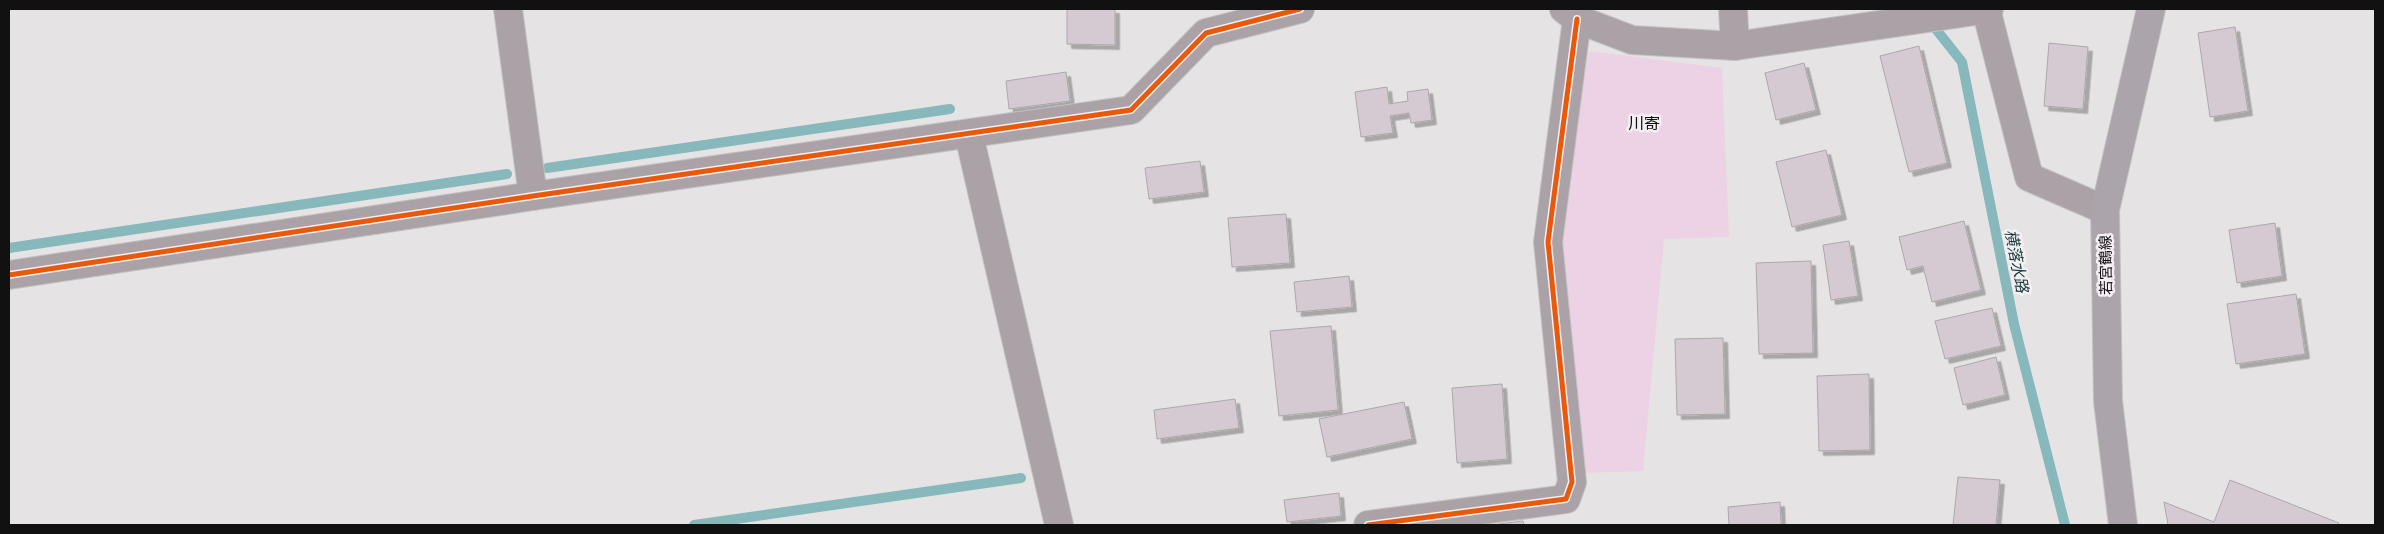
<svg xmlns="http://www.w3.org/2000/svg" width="2384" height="534" font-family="'Asap Condensed','Noto Sans JP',sans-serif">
<defs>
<filter id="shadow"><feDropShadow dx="4.5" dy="4.5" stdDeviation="0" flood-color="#0004"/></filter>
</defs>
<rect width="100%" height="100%" fill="#e6e3e5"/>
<path fill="#ecd2e4" d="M1589 51 1722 68 1729 237 1664 239 1643 471 1581 473 1556 243Z"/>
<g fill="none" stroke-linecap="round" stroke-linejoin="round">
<g stroke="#86b8bc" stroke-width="10">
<path d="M1933 20 1935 28 1962 62 2014 324 2065 525"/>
<path d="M547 168 950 109"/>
<path d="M9 248 507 174"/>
<path d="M694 525 1021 478"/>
</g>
</g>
<g fill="#d5cad1" stroke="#aba8aa" filter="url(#shadow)">
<path d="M1067 9H1115V45L1067 44Z"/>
<path d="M2235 27 2248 111 2210 117 2198 33Z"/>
<path d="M2049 43 2088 47 2083 109 2044 106Z"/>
<path d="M1919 46 1947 163 1909 172 1880 56Z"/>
<path d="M1804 63 1816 110 1776 120 1765 73Z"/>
<path d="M1066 72 1070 101 1009 109 1006 81Z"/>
<path d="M1387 87 1389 104 1408 101 1407 92 1428 89 1432 120 1411 123 1409 113 1390 116 1393 133 1361 137 1355 92Z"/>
<path d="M1826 150 1842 215 1792 227 1776 162Z"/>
<path d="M1200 161 1204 192 1149 199 1145 168Z"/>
<path d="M1286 214 1290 263 1232 267 1228 218Z"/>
<path d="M1964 221 1981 290 1932 302 1923 266 1907 270 1899 237Z"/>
<path d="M2275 223 2282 276 2237 283 2229 230Z"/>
<path d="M1849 241 1858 296 1831 300 1823 245Z"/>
<path d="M1811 261 1813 353 1759 354 1756 263Z"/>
<path d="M1349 276 1352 307 1297 312 1294 282Z"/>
<path d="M2296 294 2305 354 2236 364 2227 304Z"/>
<path d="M1992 308 2001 346 1945 359 1935 321Z"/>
<path d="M1331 326 1338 410 1279 416 1270 331Z"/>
<path d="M1723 338 1725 414 1677 415 1675 339Z"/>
<path d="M1996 357 2005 395 1963 405 1954 368Z"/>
<path d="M1869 374 1870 450 1819 451 1817 376Z"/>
<path d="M1502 384 1507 459 1457 463 1452 388Z"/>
<path d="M1235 399 1239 428 1157 439 1154 410Z"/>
<path d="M1404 402 1412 439 1327 457 1319 419Z"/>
<path d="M1958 477 2000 480 1996 525H1953Z"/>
<path d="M2230 480 2339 523 2338 525H2168L2164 502 2214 522Z"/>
<path d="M1339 493 1341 516 1287 522 1284 500Z"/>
<path d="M1780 502 1781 525H1729L1728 507Z"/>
<path d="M1523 521 1524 525H1491Z"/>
</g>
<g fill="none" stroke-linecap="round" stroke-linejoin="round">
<g stroke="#c3c2c3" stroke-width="30">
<g id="minor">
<path d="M508 9 533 196"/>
<path d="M1564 9 1577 19 1632 40 1735 46 1989 9"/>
<path d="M1733 9 1735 46"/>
<path d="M1986 9 2029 177 2105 210"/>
<path d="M969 135 1059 525"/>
<path d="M9 275 533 196 1131 110 1206 33 1300 9"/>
<path d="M1368 525 1566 499 1572 482 1548 242 1577 19"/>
</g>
</g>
<g stroke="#c3c2c3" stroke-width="30">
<path id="major" d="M2123 525 2108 401 2105 210 2151 9"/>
</g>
<use href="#minor" stroke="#aaa2a7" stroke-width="28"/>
<use href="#major" stroke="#aba4aa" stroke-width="28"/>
<g stroke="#f4eff2" stroke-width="8">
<g id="cycleway">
<path d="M9 275 533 196 1131 110 1206 33 1300 9"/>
<path d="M1368 525 1566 499 1572 482 1548 242 1577 19"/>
</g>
</g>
<use href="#cycleway" stroke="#e8590c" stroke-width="5"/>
</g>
<g text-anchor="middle" stroke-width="5" stroke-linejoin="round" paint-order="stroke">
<g font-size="15" fill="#121112" stroke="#f4eff2">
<text transform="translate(2106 265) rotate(-91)" y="5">若宮鶴線</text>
</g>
<g font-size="16" fill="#121112" stroke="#f4eff2">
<text x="1644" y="129">川寄</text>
</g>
<g font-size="16" font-style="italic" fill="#1a3e40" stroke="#f4eff2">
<text transform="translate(2017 261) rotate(79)" y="6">横落水路</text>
</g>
</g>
<rect width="2384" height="534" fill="none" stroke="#121112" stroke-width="20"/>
</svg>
